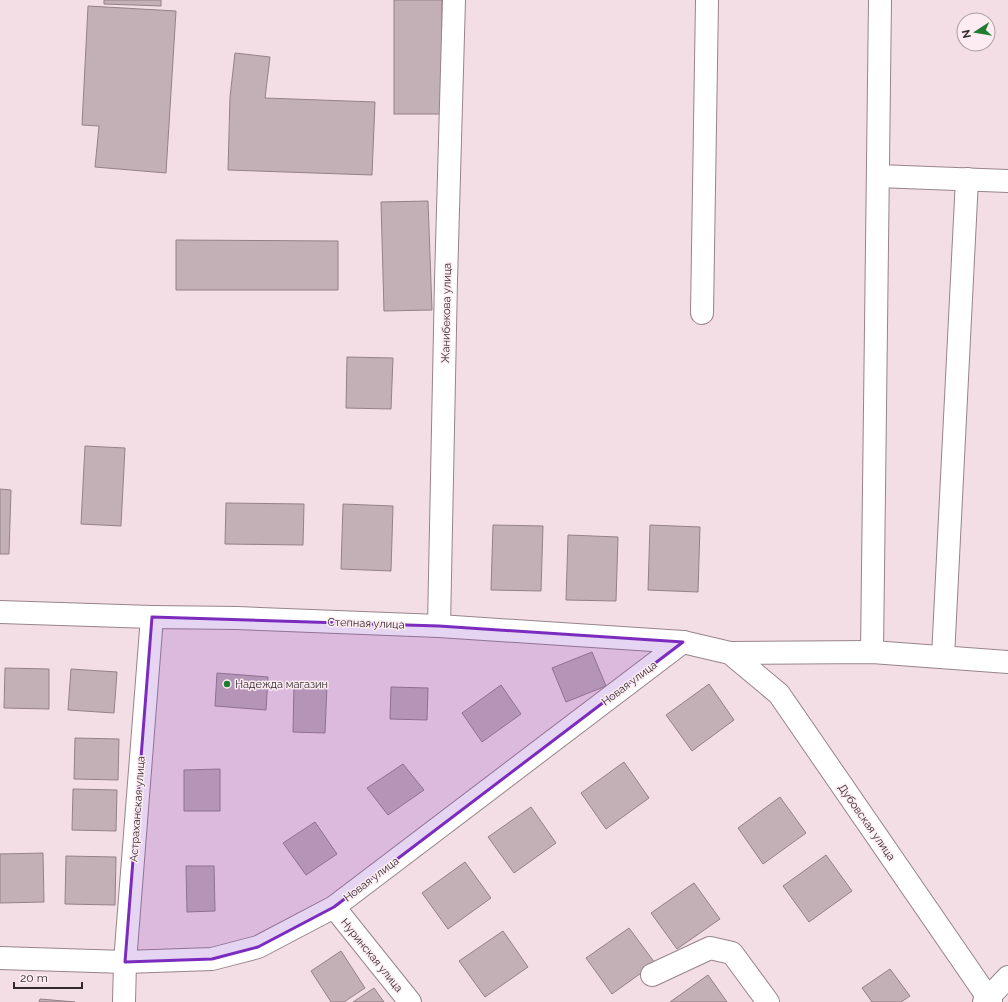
<svg xmlns="http://www.w3.org/2000/svg" width="1008" height="1002" font-family="Raleway,sans-serif">
<rect width="100%" height="100%" fill="#f3dee5"/>
<g fill="#c3b0b6" stroke="#948187">
<path d="M104 0H161V6L104 4Z"/>
<rect x="394" y="0" width="48" height="114"/>
<path d="M88 6 176 11 166 173 95 167 99 126 82 125Z"/>
<path d="M235 53 270 57 265 98 375 102 372 175 228 170 230 97Z"/>
<path d="M428 201 432 310 384 311 381 202Z"/>
<path d="M176 240 338 241V290H176Z"/>
<path d="M347 357 393 358 391 409 346 408Z"/>
<path d="M85 446 125 448 121 526 81 524Z"/>
<path d="M0 489 11 490 9 554H0Z"/>
<path d="M226 503 304 504 303 545 225 544Z"/>
<path d="M343 504 393 506 391 571 341 569Z"/>
<path d="M493 525 543 526 541 591 491 590Z"/>
<path d="M650 525 700 527 698 592 648 590Z"/>
<path d="M568 535 618 537 616 601 566 600Z"/>
<path d="M592 652 606 686 566 702 552 668Z"/>
<path d="M5 668 49 669V709L4 708Z"/>
<path d="M71 669 117 672 114 713 68 710Z"/>
<path d="M217 673 268 677 266 710 215 706Z"/>
<path d="M294 684 327 685 325 733 293 732Z"/>
<path d="M709 684 734 720 692 751 666 715Z"/>
<path d="M501 685 521 714 482 742 462 713Z"/>
<path d="M391 687 428 688 427 720 390 719Z"/>
<path d="M75 738 119 739 118 780 74 779Z"/>
<path d="M624 762 649 798 606 829 581 793Z"/>
<path d="M403 764 424 790 388 815 367 788Z"/>
<path d="M220 769V811H184V770Z"/>
<path d="M73 789 117 790 116 831 72 830Z"/>
<path d="M780 797 806 833 763 864 738 828Z"/>
<path d="M531 807 556 843 514 873 488 837Z"/>
<path d="M315 822 337 854 306 875 283 843Z"/>
<path d="M43 853 44 902 0 903V854Z"/>
<path d="M826 855 852 891 809 922 783 886Z"/>
<path d="M66 856 116 857 115 905 65 904Z"/>
<path d="M465 862 491 898 448 929 422 893Z"/>
<path d="M186 866H214L215 911 187 912Z"/>
<path d="M694 883 720 919 677 949 651 913Z"/>
<path d="M629 928 655 963 612 994 586 958Z"/>
<path d="M503 931 528 967 485 997 459 961Z"/>
<path d="M341 951 365 988 344 1002H331L311 971Z"/>
<path d="M890 969 910 996 901 1002H872L862 988Z"/>
<path d="M708 975 727 1002H670Z"/>
<path d="M374 988 384 1002H353Z"/>
<path d="M40 999 75 1002H39Z"/>
</g>
<g fill="none" stroke-linecap="round" stroke-linejoin="round">
<g stroke="#97848a" stroke-width="24">
<g id="minor">
<path d="M878 176 1008 181"/>
<path d="M702 313 707 0"/>
<path d="M439 626 446 280 454 0"/>
<path d="M872 652 880 0"/>
<path d="M730 653 872 652 1008 662"/>
<path d="M943 657 967 179"/>
<path d="M334 907 410 1002"/>
<path d="M0 958 125 962 212 959 258 947 334 907 683 642"/>
<path d="M652 975 710 948 732 953 768 1002"/>
<path d="M124 1002 125 962 152 617"/>
<path d="M984 1002 1008 977"/>
</g>
</g>
<g stroke="#97848a" stroke-width="24">
<path id="major" d="M0 612 152 617 237 618 439 626 683 642 730 653 779 694 991 1002"/>
</g>
<use href="#minor" stroke="#fff" stroke-width="22"/>
<use href="#major" stroke="#fff" stroke-width="22"/>
</g>
<path fill="#7b2cbf" fill-opacity="0.2" stroke="#7b2cbf" stroke-width="3" stroke-linejoin="round" d="M152 617 439 626 683 642 334 907 258 947 212 959 125 962Z"/>
<circle fill="#1f7d2f" stroke="#fdecf2" stroke-width="1.5" cx="227" cy="684" r="4"/>
<g text-anchor="middle" stroke-width="3" stroke-linejoin="round" paint-order="stroke">
<g font-size="11" fill="#31292c" stroke="#fdecf2">
<text transform="translate(446 313) rotate(-89)" y="4">Жанибекова улица</text>
<text transform="translate(366 623) rotate(2)" y="4">Степная улица</text>
<text transform="translate(629 683) rotate(-37)" y="4">Новая улица</text>
<text transform="translate(137 809) rotate(-86)" y="4">Астраханская улица</text>
<text transform="translate(867 822) rotate(55)" y="4">Дубовская улица</text>
<text transform="translate(371 879) rotate(-37)" y="4">Новая улица</text>
<text transform="translate(372 955) rotate(51)" y="4">Нуринская улица</text>
</g>
<g font-size="11" fill="#31292c" stroke="#fdecf2" text-anchor="start">
<text x="235" y="688">Надежда магазин</text>
</g>
</g>
<g transform="translate(976 32) rotate(258)"><circle r="19" fill="#fdecf2" stroke="#ab9ea3"/>
<path d="M0-3L7 15L0 10L-7 15Z" fill="#1f7d2f"/>
<text y="-6" font-size="11" font-weight="bold" text-anchor="middle" fill="#31292c">N</text>
</g>
<path d="M14 982v6h68v-6" fill="none" stroke="#31292c" stroke-width="2"/>
<text x="20" y="982" font-size="12" fill="#31292c" stroke="#fdecf2" stroke-width="3" paint-order="stroke">20 m</text>
</svg>
